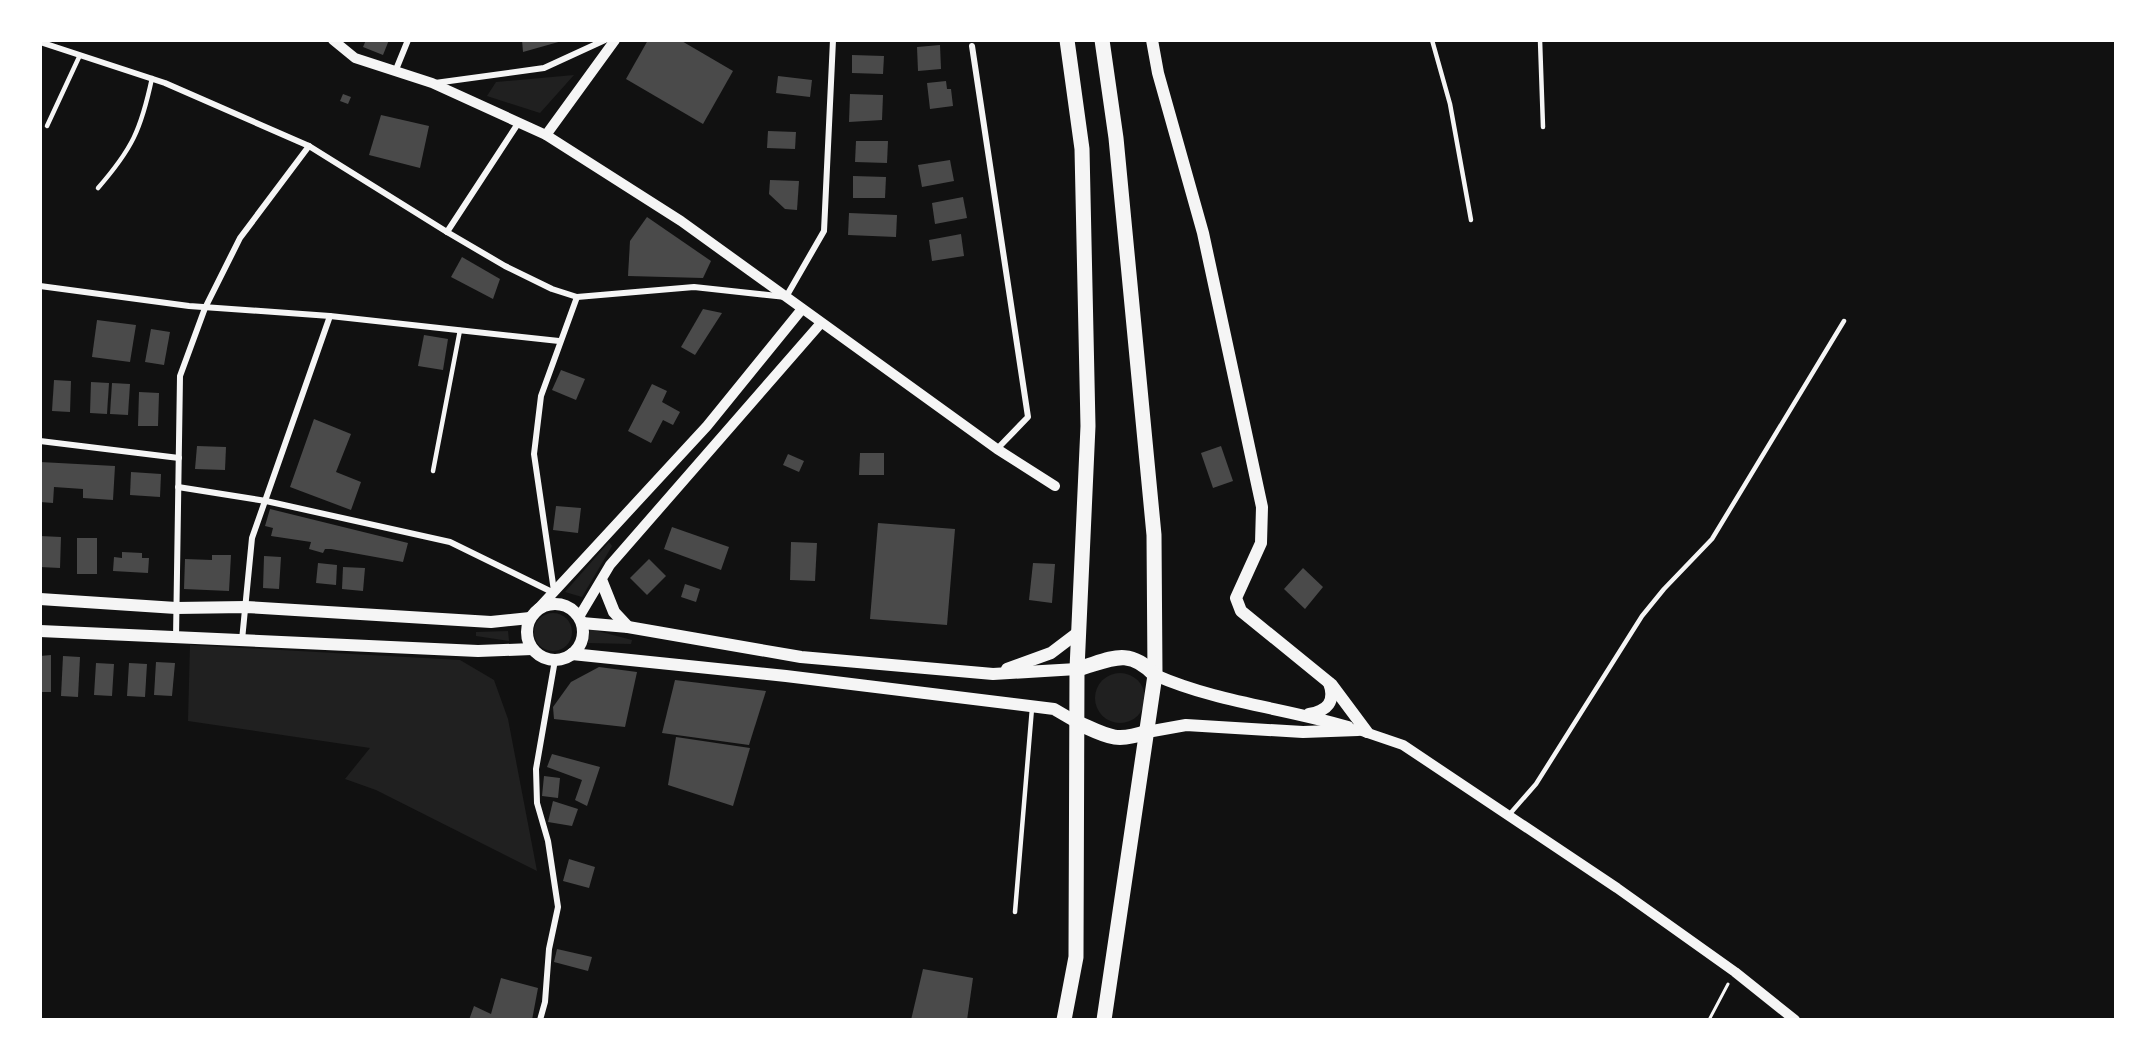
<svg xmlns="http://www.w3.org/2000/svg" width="2156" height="1060" font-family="Ubuntu,sans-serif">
<rect width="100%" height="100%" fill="#111"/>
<g fill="#202020">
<path d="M574 75 540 113 487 96 496 82Z"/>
<path d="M609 542 612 546 582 597 565 592Z"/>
<circle cx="553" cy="632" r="19"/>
<path d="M590 629 632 640 631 644 588 643Z"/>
<path d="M508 631 509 641 476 636V632Z"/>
<path d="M190 645 460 660 494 680 508 719 537 871 376 790 345 779 370 748 188 721Z"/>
<circle cx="1120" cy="698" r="25"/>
</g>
<g fill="#4a4a4a">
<path d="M366 40H389L383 55 363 47Z"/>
<path d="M522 40H562V41L523 52Z"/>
<path d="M648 40H680L733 71 703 124 626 79Z"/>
<path d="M940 45 941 69 918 71 917 47Z"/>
<path d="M852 55 884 56 883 74 852 73Z"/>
<path d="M778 76 812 80 810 97 776 93Z"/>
<path d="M946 81 947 89H951L953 106 930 109 927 83Z"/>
<path d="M343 94 351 97 348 104 340 101Z"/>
<path d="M850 94 883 95 882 120 849 122Z"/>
<path d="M381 115 429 126 420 168 369 155Z"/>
<path d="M768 131 796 132 795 149 767 148Z"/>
<path d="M856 141H888L887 163 855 162Z"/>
<path d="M950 160 954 181 922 187 918 165Z"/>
<path d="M853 176 886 177 885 198H853Z"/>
<path d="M770 180 799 181 797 210 785 209 769 194Z"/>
<path d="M963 197 967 218 935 224 932 203Z"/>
<path d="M849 213 897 215 896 237 848 235Z"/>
<path d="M647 217 711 261 703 278 628 276 630 241Z"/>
<path d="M961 234 964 256 932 261 929 240Z"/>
<path d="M462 257 500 279 493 299 451 277Z"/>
<path d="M703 309 722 313 695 355 681 347Z"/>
<path d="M97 320 136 325 130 362 92 357Z"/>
<path d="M151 329 170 332 164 365 145 362Z"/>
<path d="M424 335 448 339 443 370 418 366Z"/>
<path d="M561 370 585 379 576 400 552 390Z"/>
<path d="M54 380 71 381 70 412 52 411Z"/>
<path d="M91 382 109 383 107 414 90 413Z"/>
<path d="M112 383 130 384 128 415 110 414Z"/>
<path d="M652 384 667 391 662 402 680 412 673 425 663 420 651 443 628 431Z"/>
<path d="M139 392 159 393 158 426H138Z"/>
<path d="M314 419 351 434 336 472 361 482 351 510 290 487Z"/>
<path d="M197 446 226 447 225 470 195 469Z"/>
<path d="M1221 446 1233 481 1213 488 1201 453Z"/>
<path d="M860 453H884V475H859Z"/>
<path d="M788 454 804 461 799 472 783 465Z"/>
<path d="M40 462 115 466 113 500 83 498V489L54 487 53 503 40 502Z"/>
<path d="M131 472 161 474 160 497 130 495Z"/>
<path d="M556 506 581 508 578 533 553 530Z"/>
<path d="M270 509 408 543 403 562 331 549H325L323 553 309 549 311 542 271 536 273 528 265 526Z"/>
<path d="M878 523 955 529 947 625 870 619Z"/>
<path d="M672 527 729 547 721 570 664 549Z"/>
<path d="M40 536 61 537 60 568 40 567Z"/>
<rect x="77" y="538" width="20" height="36"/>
<path d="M791 542 817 543 815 581 790 580Z"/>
<path d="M122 552 142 553V558H149L148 573 113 571 114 557 122 558Z"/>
<path d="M212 555H231L229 591 184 589 185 559 212 560Z"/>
<path d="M264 556 281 557 279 589 263 588Z"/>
<path d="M649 559 666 576 647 595 630 578Z"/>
<path d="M318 563 337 565 336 585 316 583Z"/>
<path d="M1033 563 1055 564 1052 603 1029 600Z"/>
<path d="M343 567 365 568 363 591 342 589Z"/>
<path d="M1303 568 1323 587 1305 609 1284 589Z"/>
<path d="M685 584 700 589 696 602 681 597Z"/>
<path d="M51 655V692H40V656Z"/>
<path d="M63 656 80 657 78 697 61 696Z"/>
<path d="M156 662 175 663 172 696 154 695Z"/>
<path d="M96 663 114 664 112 696 94 695Z"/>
<path d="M129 663 147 664 145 697 127 696Z"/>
<path d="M599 667 637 672 625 727 554 719 553 707 571 682Z"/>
<path d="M675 680 766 691 749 745 662 733Z"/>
<path d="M676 737 750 748 733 806 668 785Z"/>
<path d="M552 754 600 767 587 806 575 800 582 780 547 767Z"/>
<path d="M544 776 560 778 558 798 542 796Z"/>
<path d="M553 801 578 809 572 826 548 822Z"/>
<path d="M569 859 595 867 589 888 563 881Z"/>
<path d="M557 949 592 957 588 971 554 962Z"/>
<path d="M923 969 973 978 967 1020H911Z"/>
<path d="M501 978 538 988 532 1020H469L474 1006 491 1014Z"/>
</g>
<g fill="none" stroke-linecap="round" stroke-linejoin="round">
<path stroke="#f5f5f5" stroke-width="3" d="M1709 1020 1728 984"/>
<g stroke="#f5f5f5" stroke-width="4.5">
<path d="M1432 40 1450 104 1471 220"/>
<path d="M1540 40 1543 127"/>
<path d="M47 126 80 55"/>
<path d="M98 188C132 149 141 130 152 78"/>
<path d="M433 471 460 330"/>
<path d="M1508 816 1536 784 1642 616 1664 589 1712 539 1844 321"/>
<path d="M1015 912 1032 708"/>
</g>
<g stroke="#f5f5f5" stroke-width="6">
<path d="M40 42 165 83 309 146 447 232 505 266 552 289 577 297 694 287 786 297 824 231 833 40"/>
<path d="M972 46 1028 417 997 449"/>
<path d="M395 72 408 40"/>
<path d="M435 83 544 68 605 40"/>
<path d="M447 232 519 122"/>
<path d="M40 286 189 306 330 316 559 341"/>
<path d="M40 441 179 458"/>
<path d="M178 487 266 501 450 542 554 593"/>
<path d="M554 591 534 454 541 396 577 297"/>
<path d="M176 638 180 376 205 308 240 238 309 146"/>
<path d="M242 640 252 538 330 316"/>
<path d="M540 1020 545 1002 549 949 558 907 548 841 537 803 536 769 555 660"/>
</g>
<g stroke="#f5f5f5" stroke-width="10">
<path d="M333 40 355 58 432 83 546 135 681 221 997 449 1055 486"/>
<path d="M546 135 615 40"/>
<path d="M538 609 707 426 802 309"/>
<path d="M579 617 610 565 821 323"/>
<path d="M1359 730 1403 745 1617 888 1735 972 1795 1020"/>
</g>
<g stroke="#f5f5f5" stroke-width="12">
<path d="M1152 40 1158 73 1203 233 1262 507 1261 543 1236 598 1241 611 1332 685 1367 732"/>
<path d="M602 582 614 612 628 627"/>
<path d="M40 599 176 608 246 607 491 622 530 618"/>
<circle cx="555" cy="632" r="28"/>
<path d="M582 623 628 627 801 657 993 674 1077 669"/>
<path d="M40 631 478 651 532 649"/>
<path d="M572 654 786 676 1054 709 1078 723"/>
<path d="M1007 669 1051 653 1080 631"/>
<path d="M1155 675C1216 702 1284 708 1348 727"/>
<path d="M1309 714C1327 711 1336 702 1329 683"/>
<path d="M1147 732 1186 725 1303 732 1358 730"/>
</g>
<g stroke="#f5f5f5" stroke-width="15">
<path d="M1102 40 1116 138 1154 535 1155 675 1104 1020"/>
<path d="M1077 669C1110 660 1128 646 1155 675"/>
<path d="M1078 723C1107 736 1115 743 1147 732"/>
<path d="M1064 1020 1076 957 1077 669 1088 426 1082 149 1067 40"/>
</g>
</g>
<rect width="2156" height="1060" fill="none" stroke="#ffffff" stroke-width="84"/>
</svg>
